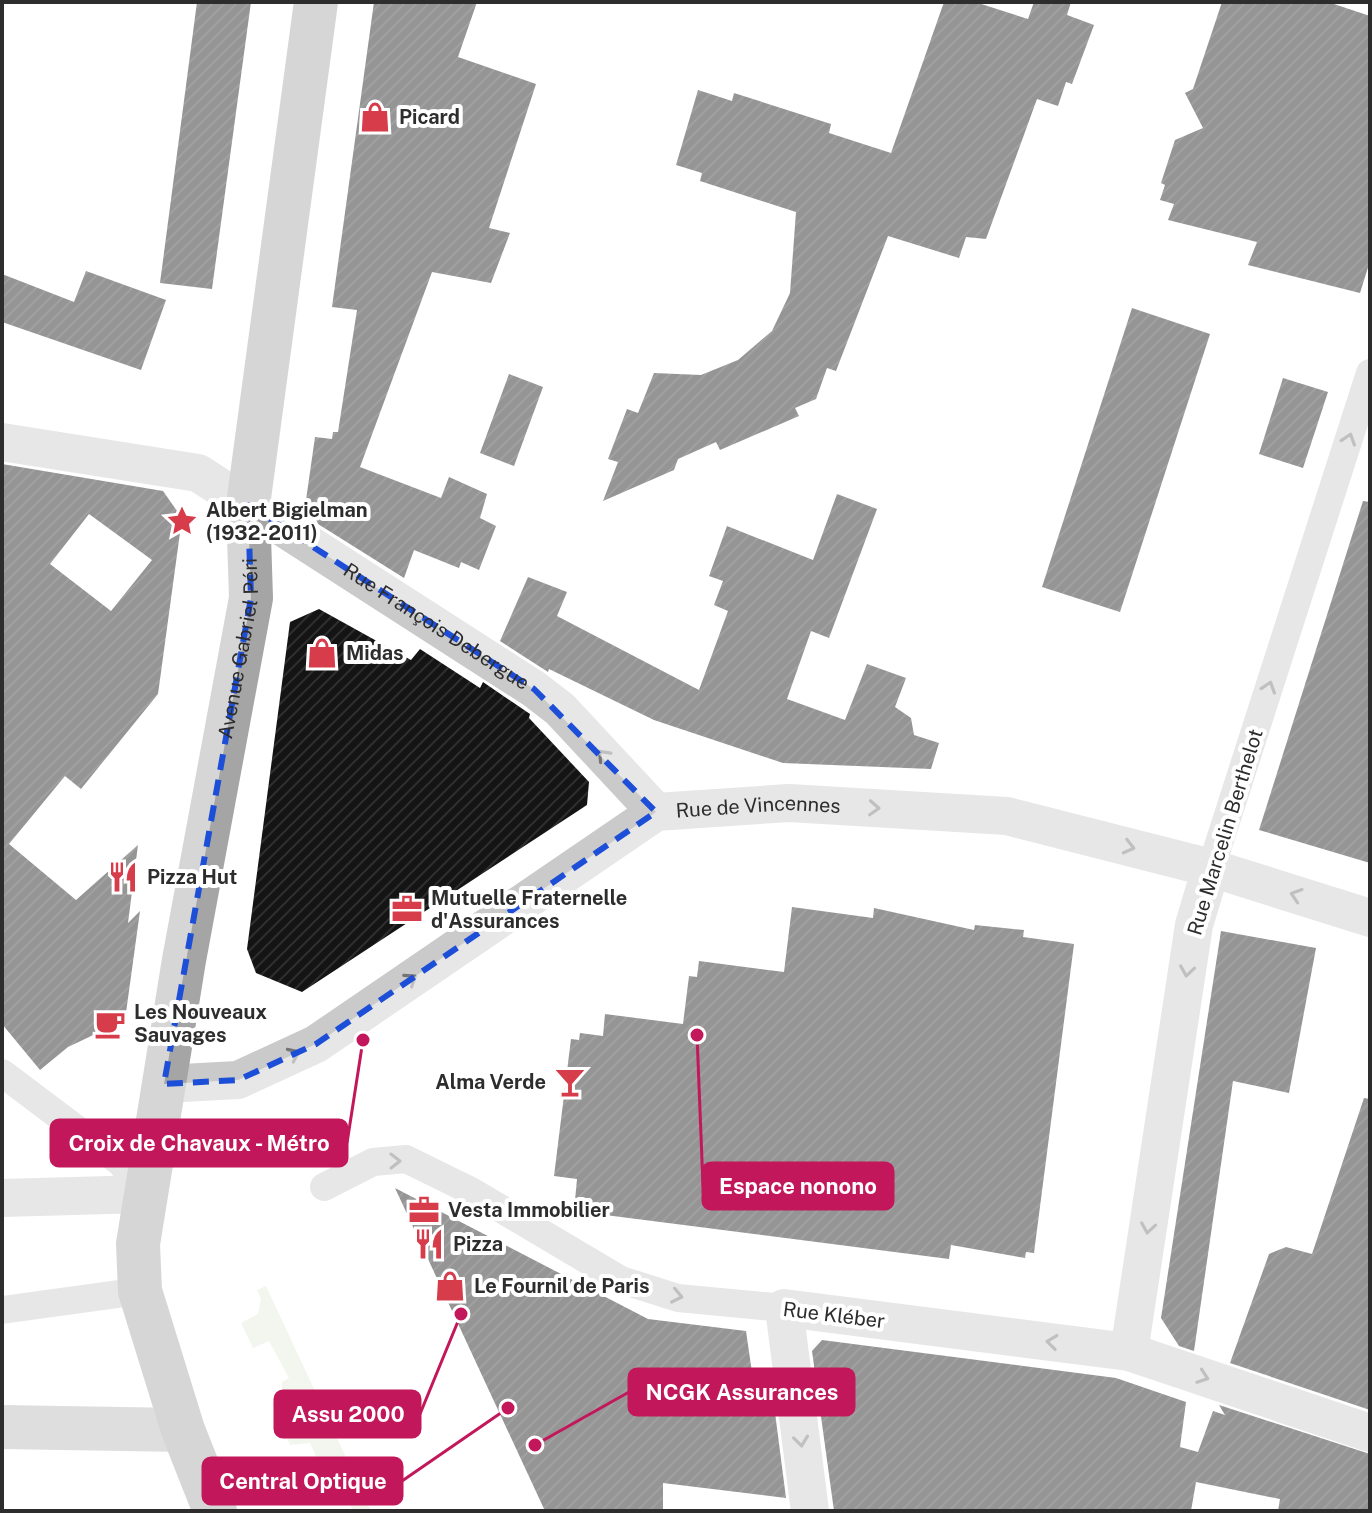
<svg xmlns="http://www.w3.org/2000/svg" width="1372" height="1513" font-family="'Public Sans',sans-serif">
<defs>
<pattern id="building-hatch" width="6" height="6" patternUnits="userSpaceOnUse" patternTransform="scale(2)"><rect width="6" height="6" fill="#141414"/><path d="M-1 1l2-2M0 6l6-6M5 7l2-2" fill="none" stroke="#2e2e2e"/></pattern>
</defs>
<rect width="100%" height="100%" fill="#fff"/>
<path fill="#e3eadc" d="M266 1286 371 1511H353L338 1478 324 1474 310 1443 290 1445 272 1404 282 1397V1382L289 1378 269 1341 253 1348 241 1323 258 1314 261 1299 257 1290Z"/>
<g fill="url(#building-hatch)" fill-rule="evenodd">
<path d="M197 2H251L212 289 160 283Z"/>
<path d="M374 2H477L458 57 536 84 489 228 510 233 491 283 432 272 360 467 441 498 449 477 487 494 480 518 496 526 479 570 461 562 459 568 414 550 404 578 318 524 306 500 315 437 332 439 333 432H338L357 310 332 307Z"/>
<path d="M944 2H975L1028 19 1034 2H1071L1067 15 1094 25 1072 84 1066 82 1058 106 1037 99 986 239 966 237 959 258 888 236 836 371 827 368 816 399 795 408 799 416 720 450 716 442 678 459 674 470 603 501 618 462 608 459 627 409 638 413 654 373 701 375 738 360 772 331 790 293 796 212 700 181 702 173 676 165 698 90 732 101 734 93 831 124 829 133 891 153Z"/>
<path d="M1222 2H1328L1370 16V261L1360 293 1248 265 1257 242 1168 220 1174 204 1160 200 1165 185 1161 183 1175 140 1203 128 1185 93 1193 89Z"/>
<path d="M86 271 166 300 141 370 2 322V274L74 302Z"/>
<path d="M1132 308 1210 334 1120 612 1042 587Z"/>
<path d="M509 374 543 387 514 466 480 453Z"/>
<path d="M1283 378 1328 392 1303 468 1259 454Z"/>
<path d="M2 464 163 491 182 518 158 694 81 789 65 776 9 844 76 900 138 845 128 923 140 911 125 1020 68 1047 40 1070 2 1024ZM89 514 152 560 111 611 50 564Z"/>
<path d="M837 494 877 509 829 638 811 631 787 699 845 720 867 664 906 678 895 707 911 718 914 735 939 743 931 769 783 763 654 720 549 669 548 672 500 641 528 577 567 592 557 616 699 690 728 611 714 605 723 581 709 576 727 526 813 560Z"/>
<path d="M1363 501 1370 502V863L1259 830Z"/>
<path d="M319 609 411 660 420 649 480 688 483 682 530 714 529 718 589 782 587 805 302 992 256 973 247 949 290 622Z"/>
<path d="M792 907 873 918 874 908 974 930 975 925 1024 930 1023 937 1074 944 1034 1253 1026 1252 1025 1258 951 1245 949 1259 574 1211 577 1179 554 1176 571 1039 579 1040 580 1033 603 1036 605 1014 683 1024 689 976 697 977 699 961 784 972Z"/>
<path d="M1221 931 1316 948 1289 1093 1233 1081 1194 1351 1179 1346 1161 1318Z"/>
<path d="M1364 1098 1370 1099V1410L1230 1363 1269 1254 1286 1247 1312 1254Z"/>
<path d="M395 1188 648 1319 746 1331 758 1414 773 1397 786 1498 663 1483V1511H545Z"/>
<path d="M822 1340 1116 1378 1186 1402 1180 1447 1198 1452 1213 1411 1225 1415 1219 1405 1370 1454V1511H1278L1280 1499 1196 1482 1191 1511H834L812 1351Z"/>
</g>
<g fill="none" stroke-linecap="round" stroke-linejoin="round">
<g stroke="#cacaca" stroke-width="28">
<path d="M1211 868 1370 373"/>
<path d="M2 1073 120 1162 146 1194"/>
<path d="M324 1187 373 1162 406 1159 471 1191 621 1280 678 1298 784 1308"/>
<path d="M2 1310 140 1291"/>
</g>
<g stroke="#cacaca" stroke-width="38">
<path id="s1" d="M2 442 198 473 534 689 560 709 656 812"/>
<path id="s2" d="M164 1084 238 1080 316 1044 656 812 789 803 1007 816 1211 868 1370 918"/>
<path d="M2 1198 146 1194"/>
<path d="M1129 1352 1194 925 1211 868"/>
<path d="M810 1511 784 1308 1129 1352 1370 1433"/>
</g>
<path stroke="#b7b7b7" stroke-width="44" d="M2 1427 183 1430"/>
<path stroke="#a5a5a5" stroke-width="44" id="s3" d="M215 1511 183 1430 140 1291 138 1244 184 960 251 598 248 505 316 2"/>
</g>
<defs><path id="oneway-chevron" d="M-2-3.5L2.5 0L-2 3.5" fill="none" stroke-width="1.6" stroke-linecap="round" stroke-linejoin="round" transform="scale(2)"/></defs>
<g stroke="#747474">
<use href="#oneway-chevron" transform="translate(1349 439) rotate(-72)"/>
<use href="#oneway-chevron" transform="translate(1269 687) rotate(-72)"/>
<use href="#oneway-chevron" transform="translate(603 755) rotate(-133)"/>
<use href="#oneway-chevron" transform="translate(874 808) rotate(3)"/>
<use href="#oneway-chevron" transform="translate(1129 847) rotate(14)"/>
<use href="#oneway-chevron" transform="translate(1296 895) rotate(-162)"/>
<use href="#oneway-chevron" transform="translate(1187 971) rotate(99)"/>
<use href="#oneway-chevron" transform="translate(411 979) rotate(-34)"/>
<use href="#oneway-chevron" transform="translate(294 1054) rotate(-25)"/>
<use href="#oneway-chevron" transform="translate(395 1161) rotate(-1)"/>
<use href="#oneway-chevron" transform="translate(1148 1228) rotate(99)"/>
<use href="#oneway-chevron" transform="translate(677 1296) rotate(12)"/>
<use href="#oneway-chevron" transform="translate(1052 1342) rotate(-173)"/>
<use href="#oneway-chevron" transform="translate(1203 1377) rotate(19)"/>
<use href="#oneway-chevron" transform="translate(801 1441) rotate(83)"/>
</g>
<path d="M0 0H1372V1513H0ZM248 505 534 689 656 812 316 1044 238 1080 164 1084 251 598Z" fill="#fff" fill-opacity=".55" fill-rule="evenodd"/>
<path fill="none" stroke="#1d4ed8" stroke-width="6" stroke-dasharray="16 10" stroke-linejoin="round" d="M248 505 534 689 656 812 316 1044 238 1080 164 1084 251 598Z"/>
<defs>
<g id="shop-bare" transform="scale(2.4)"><path d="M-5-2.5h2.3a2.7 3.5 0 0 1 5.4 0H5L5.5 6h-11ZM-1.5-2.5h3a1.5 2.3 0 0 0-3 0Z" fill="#d73c4b" stroke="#fff" stroke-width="2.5" paint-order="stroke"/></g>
<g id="sight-bare" transform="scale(2.4)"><path d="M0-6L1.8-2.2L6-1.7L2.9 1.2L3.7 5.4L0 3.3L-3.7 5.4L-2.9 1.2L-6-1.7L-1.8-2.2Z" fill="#d73c4b" stroke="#fff" stroke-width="2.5" paint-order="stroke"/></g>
<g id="restaurant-bare" transform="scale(2.4)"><path d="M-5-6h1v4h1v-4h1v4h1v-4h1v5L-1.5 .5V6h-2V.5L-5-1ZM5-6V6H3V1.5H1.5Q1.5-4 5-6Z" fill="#d73c4b" stroke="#fff" stroke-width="2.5" paint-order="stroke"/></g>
<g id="office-bare" transform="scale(2.4)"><path d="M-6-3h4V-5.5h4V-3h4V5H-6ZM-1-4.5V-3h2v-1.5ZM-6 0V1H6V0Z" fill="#d73c4b" stroke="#fff" stroke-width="2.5" paint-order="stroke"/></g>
<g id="cafe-bare" transform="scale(2.4)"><path d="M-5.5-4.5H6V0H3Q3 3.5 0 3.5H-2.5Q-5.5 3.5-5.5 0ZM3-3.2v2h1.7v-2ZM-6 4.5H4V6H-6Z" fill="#d73c4b" stroke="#fff" stroke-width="2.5" paint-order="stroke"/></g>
<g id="bar-bare" transform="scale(2.4)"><path d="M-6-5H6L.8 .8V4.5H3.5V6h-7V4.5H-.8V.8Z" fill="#d73c4b" stroke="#fff" stroke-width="2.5" paint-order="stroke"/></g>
</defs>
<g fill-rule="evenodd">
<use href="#shop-bare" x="375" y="117"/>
<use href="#sight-bare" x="182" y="521"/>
<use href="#shop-bare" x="322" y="653"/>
<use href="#restaurant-bare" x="123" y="877"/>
<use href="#office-bare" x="407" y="909"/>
<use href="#cafe-bare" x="110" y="1024"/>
<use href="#bar-bare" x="570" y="1082"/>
<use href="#office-bare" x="424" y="1210"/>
<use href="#restaurant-bare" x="429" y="1244"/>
<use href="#shop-bare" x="450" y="1286"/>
</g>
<g text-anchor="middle" stroke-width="8" stroke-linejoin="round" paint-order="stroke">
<g font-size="20" font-weight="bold" fill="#2d2d2d" stroke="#fff" text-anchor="start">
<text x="399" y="124">Picard</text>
<text x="206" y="517">Albert Bigielman<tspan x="206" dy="23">(1932-2011)</tspan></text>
<text x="346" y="660">Midas</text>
<text x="147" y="884">Pizza Hut</text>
<text x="431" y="905">Mutuelle Fraternelle<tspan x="431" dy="23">d'Assurances</tspan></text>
<text x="134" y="1019">Les Nouveaux<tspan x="134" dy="23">Sauvages</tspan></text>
<text x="546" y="1089" text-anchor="end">Alma Verde</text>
<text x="448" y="1217">Vesta Immobilier</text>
<text x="453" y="1251">Pizza</text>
<text x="474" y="1293">Le Fournil de Paris</text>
</g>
<g font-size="20" fill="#2d2d2d" stroke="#fff">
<text dy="7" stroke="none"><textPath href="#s1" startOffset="482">Rue François Debergue</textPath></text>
<text dy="7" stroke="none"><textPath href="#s3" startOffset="884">Avenue Gabriel Péri</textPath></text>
<text dy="7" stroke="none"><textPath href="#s2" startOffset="674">Rue de Vincennes</textPath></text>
<text transform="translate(1225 832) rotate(-73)" y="7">Rue Marcelin Berthelot</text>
<text transform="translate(834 1315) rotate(7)" y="7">Rue Kléber</text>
</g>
</g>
<path fill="none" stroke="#c2185b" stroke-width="3" d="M363 1040L347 1143M697 1035L703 1186M535 1445L629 1392M461 1314L420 1414M508 1408L402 1481"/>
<g fill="#c2185b" stroke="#fff" stroke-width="3">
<circle cx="363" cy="1040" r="8"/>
<circle cx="697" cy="1035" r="8"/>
<circle cx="535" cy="1445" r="8"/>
<circle cx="461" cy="1314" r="8"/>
<circle cx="508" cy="1408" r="8"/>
</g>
<g fill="#c2185b" stroke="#c2185b" stroke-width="3">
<rect x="51" y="1120" width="296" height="46" rx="8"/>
<rect x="703" y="1163" width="190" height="46" rx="8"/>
<rect x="629" y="1369" width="225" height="46" rx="8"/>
<rect x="275" y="1391" width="145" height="46" rx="8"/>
<rect x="203" y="1458" width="199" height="46" rx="8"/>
</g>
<g font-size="22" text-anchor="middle" font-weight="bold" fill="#fff">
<text x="199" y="1151">Croix de Chavaux - Métro</text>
<text x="798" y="1194">Espace nonono</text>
<text x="742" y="1400">NCGK Assurances</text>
<text x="348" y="1422">Assu 2000</text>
<text x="303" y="1489">Central Optique</text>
</g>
<rect width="1372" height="1513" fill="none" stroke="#2d2d2d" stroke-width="8"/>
</svg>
